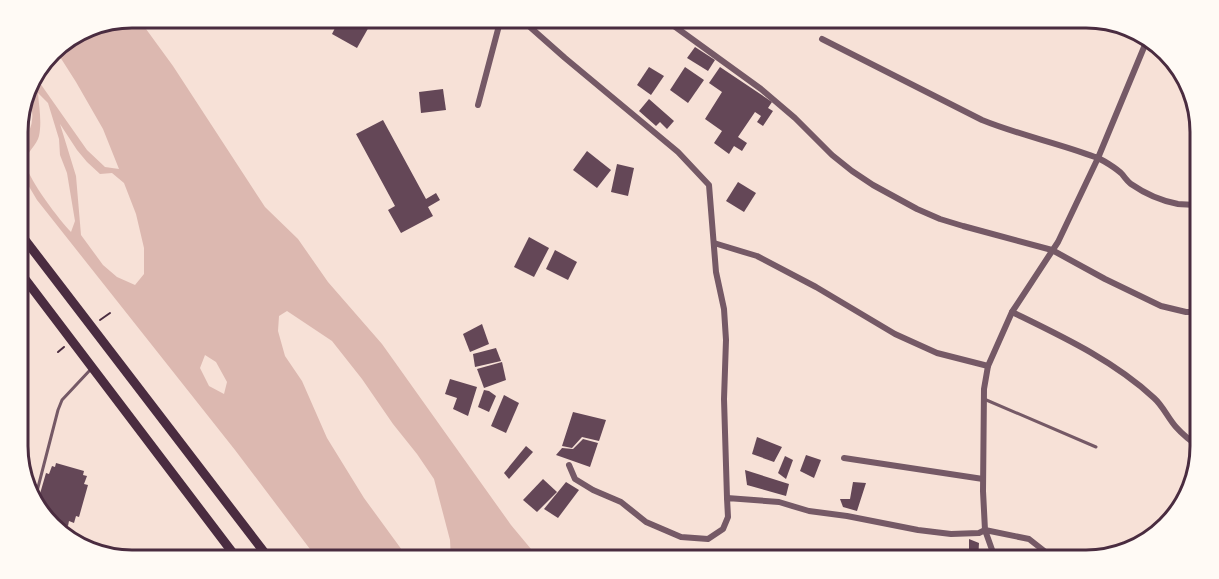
<svg xmlns="http://www.w3.org/2000/svg" width="1219" height="579" font-family="'Roboto Condensed',sans-serif">
<rect width="100%" height="100%" fill="#f7e1d7"/>
<path fill="#dcb8b0" fill-rule="evenodd" d="M133 18H138L173 66 265 207 298 239 328 282 382 344 511 525 541 561H451L450 540 434 479 417 454 393 424 362 379 332 341 287 311 279 316 278 331 285 356 302 381 327 438 364 498 410 561H319L235 450 37 200 18 168V139L28 135C29 130 32 125 32 120 35 101 18 98 35 76L87 150 105 167 119 169 103 129 76 82 55 49 57 47ZM38 93 48 103 59 139 60 155 67 173 75 221 71 232C60 221 29 180 26 165 24 153 37 146 39 136 42 122 39 107 38 93ZM60 124 77 150 87 162 100 174 112 173 124 183 136 214 144 248V274L135 285 117 277 103 265 81 235 76 176ZM205 355 216 362 227 382 224 394 209 386 200 368Z"/>
<g fill="#644757">
<path d="M340 18H357L370 25 357 48 332 34Z"/>
<path d="M695 47 715 60 708 71 687 58Z"/>
<path d="M649 67 664 76 651 95 637 85Z"/>
<path d="M685 67 704 80 688 103 670 90Z"/>
<path d="M720 67 772 102 768 108 773 111 763 126 757 122 761 116 755 112 738 137 747 143 742 151 734 146 729 154 714 143 722 131 705 119 722 92 709 83Z"/>
<path d="M443 89 446 110 421 113 419 92Z"/>
<path d="M649 99 674 121 667 129 660 122 656 126 639 111Z"/>
<path d="M383 120 426 199 436 193 440 200 428 207 433 216 401 233 388 210 395 206 356 134Z"/>
<path d="M587 151 611 170 597 188 573 170Z"/>
<path d="M617 164 634 168 628 196 611 192Z"/>
<path d="M738 182 756 193 744 212 726 201Z"/>
<path d="M529 237 549 248 534 277 514 267Z"/>
<path d="M555 250 577 262 568 280 546 269Z"/>
<path d="M482 324 489 344 470 352 463 334Z"/>
<path d="M496 348 501 361 475 367 473 354Z"/>
<path d="M502 362 506 380 484 388 477 369Z"/>
<path d="M450 379 477 387 468 416 453 409 457 398 445 394Z"/>
<path d="M484 390 489 391 496 396 489 412 478 407Z"/>
<path d="M504 395 519 403 506 433 491 426Z"/>
<path d="M573 412 606 420 599 441 582 437 572 448 562 446Z"/>
<path d="M757 437 782 447 774 462 752 454Z"/>
<path d="M583 439 598 443 590 467 556 455 562 448 573 449Z"/>
<path d="M526 446 533 452 509 479 504 473Z"/>
<path d="M806 455 821 460 814 478 800 471Z"/>
<path d="M785 456 793 460 786 479 778 473Z"/>
<path d="M56 463 84 471 83 475 87 476 84 484 88 485 79 517 76 516 74 523 69 521 68 526 46 519 43 517 44 514 40 513 39 510 41 505 37 504 46 473 49 474 52 466 55 467Z"/>
<path d="M745 470 789 484 786 496 747 485Z"/>
<path d="M543 479 557 492 537 512 523 500Z"/>
<path d="M566 482 579 490 558 518 544 509Z"/>
<path d="M853 482 866 483 857 511 843 507 840 499H850Z"/>
<path d="M969 539 979 543 978 561H969Z"/>
</g>
<g fill="none" stroke-linecap="round" stroke-linejoin="round">
<g stroke="#4a2c40" stroke-width="2">
<path d="M100 320 110 313"/>
<path d="M58 352 64 347"/>
</g>
<g stroke="#755966" stroke-width="3">
<path d="M984 399 1096 447"/>
<path d="M35 499 58 410 62 400 91 369"/>
</g>
<g stroke="#755966" stroke-width="6">
<path d="M517 18 522 20 565 58 678 152 709 185 716 272 724 309 726 340 724 399 727 498"/>
<path d="M663 18 761 89 795 118 832 155 852 171 873 185 917 209 940 219 963 226 1052 250 1105 279 1161 306 1186 312H1201"/>
<path d="M822 39 982 120C1019 135 1058 143 1095 157 1102 159 1117 169 1122 174 1125 178 1127 181 1131 184 1144 193 1162 201 1178 204 1185 205 1193 204 1200 206"/>
<path d="M478 105 501 18"/>
<path d="M714 243 757 256 816 287 895 334 937 353 988 366"/>
<path d="M1012 312C1061 336 1113 360 1154 398 1163 406 1168 418 1176 427 1183 435 1192 442 1201 448"/>
<path d="M844 458 983 479"/>
<path d="M569 465 575 479 593 490 621 502 646 522 681 537 708 539 723 529 728 517 727 498 779 502 809 511 847 516 918 530 951 534 979 533 985 530 996 561"/>
<path d="M1057 561 1029 539 985 530 983 491 984 389 988 366 1012 312 1058 242 1098 158 1147 40"/>
</g>
<g stroke="#4a2c40" stroke-width="9">
<path d="M19 232 271 561"/>
<path d="M19 271 239 561"/>
</g>
</g>
<path d="M0 0H1219V579H0ZM132 28H1086A104 104 0 0 1 1190 132V446A104 104 0 0 1 1086 550H132A104 104 0 0 1 28 446V132A104 104 0 0 1 132 28Z" fill="#fffaf5" fill-rule="evenodd"/>
<path fill="none" stroke="#4a2c40" stroke-width="3" d="M132 28H1086A104 104 0 0 1 1190 132V446A104 104 0 0 1 1086 550H132A104 104 0 0 1 28 446V132A104 104 0 0 1 132 28Z"/>
</svg>
